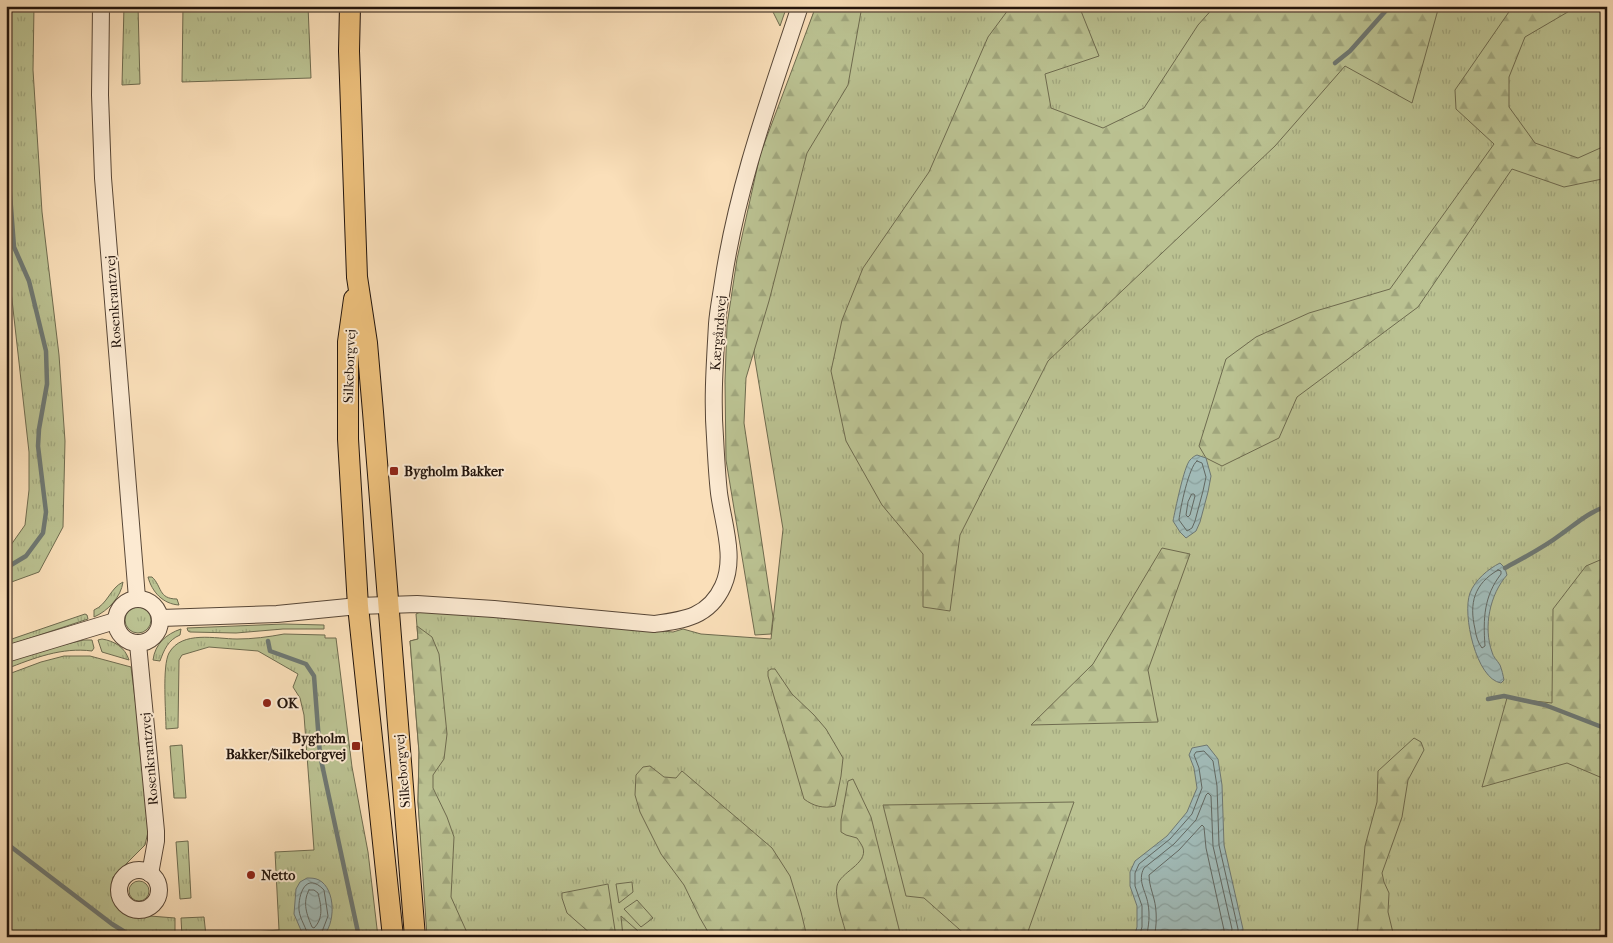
<svg xmlns="http://www.w3.org/2000/svg" width="1613" height="943" font-family="'IM FELL French Canon',serif">
<defs>
<pattern id="grass-tufts" width="24" height="20" patternUnits="userSpaceOnUse" patternTransform="scale(1.25)"><rect width="24" height="20" fill="#bbc292"/><path d="M3 7l-1-3M5 7V3M7 7l1-3M15 17l-1-3M17 17v-4M19 17l1-3" fill="none" stroke="#a0a67d"/></pattern>
<pattern id="forest-firs" width="22" height="20" patternUnits="userSpaceOnUse" patternTransform="scale(1.25)"><rect width="22" height="20" fill="#bbc292"/><path d="M5 1l3.5 6h-7zM16 11l3.5 6h-7z" fill="#a0a67d"/></pattern>
<pattern id="water-waves" width="16" height="10" patternUnits="userSpaceOnUse" patternTransform="scale(1.25)"><rect width="16" height="10" fill="#a1bbb8"/><path d="M0 5q4-4 8 0t8 0" fill="none" stroke="#8aa09d"/></pattern>
</defs>
<rect width="100%" height="100%" fill="#fadfb9"/>
<filter id="stains"><feTurbulence type="fractalNoise" baseFrequency=".004" numOctaves="4"/><feColorMatrix values="0 0 0 0 .2 0 0 0 0 .09 0 0 0 0 .02 0 0 0 .5 -.17"/></filter>
<radialGradient id="worn" r=".72"><stop offset=".6" stop-color="#630" stop-opacity="0"/><stop offset="1" stop-color="#630" stop-opacity=".3"/></radialGradient>
<g fill="url(#grass-tufts)" stroke="#6e6b4f">
<path d="M6 6H34L33 70 42 212 59 355 65 441 63 527 39 572 6 584V552L25 525 29 490V452L6 246Z"/>
<path d="M124 6H138L140 84 122 85Z"/>
<path d="M183 6H308L311 78 182 82Z"/>
<path d="M770 6H787L780 26Z"/>
<path d="M816 6H1607V937H428L418 802 419 752 410 641 418 639 416 614 422 611 673 632 683 629 701 634 771 639 783 529 754 354 756 233 799 55Z"/>
<path d="M152 577C162 586 158 599 177 599L179 605C163 604 152 592 148 577Z"/>
<path d="M123 582C121 597 108 611 94 617V610C108 604 110 588 123 582Z"/>
<circle cx="138" cy="620" r="13"/>
<path d="M85 614 87 615 88 619 6 646V641Z"/>
<path d="M284 624 324 625V629H283L236 633 190 632 188 631 187 628Z"/>
<path d="M181 629 180 635C168 640 164 650 160 661L153 660C155 644 166 634 181 629Z"/>
<path d="M284 634 325 635V638H336L352 767 368 852 378 937H182L181 918 204 917 206 936 279 930 275 852 314 850 304 715 300 698 293 687 298 674 258 651 209 647 182 655 179 660 178 728 166 729C166 712 162 666 169 653 182 630 216 639 237 639 253 639 268 637 284 634Z"/>
<path d="M102 639C114 641 125 647 129 660L102 652 98 640Z"/>
<path d="M84 640H92L94 648 92 651C62 647 34 658 6 669V662L37 651Z"/>
<path d="M64 656H90L131 667 143 762 148 832 145 845 113 877 111 891 115 904 123 913 135 918 150 916 175 918V937H6V675L41 662Z"/>
<path d="M182 745 186 798H174L170 746Z"/>
<path d="M188 841 191 898 180 899 176 842Z"/>
<circle cx="139" cy="891" r="10"/>
</g>
<g fill="url(#forest-firs)" stroke="#6e6b4f">
<path d="M816 6H862L848 85 807 153 769 301 746 378 744 423 773 617 771 634 755 635 726 460 725 381 727 325 737 259 760 155Z"/>
<path d="M1011 6H1079L1099 56 1045 74 1051 108 1103 128 1144 108 1198 25 1215 6H1439L1412 103 1345 66 1275 146 1048 361 960 535 950 611 923 607V554L882 505 846 441 831 371 842 320 863 268 929 172 988 37Z"/>
<path d="M1513 6H1578L1525 37 1509 77V107L1535 143 1578 158 1607 145V178L1564 187 1512 169 1418 307 1297 397 1279 438 1222 466 1206 458 1199 446 1226 359 1256 337 1309 313 1390 289 1494 144 1456 109 1455 90Z"/>
<path d="M1162 548 1190 554 1148 670 1158 722 1031 725 1093 664Z"/>
<path d="M1607 557V780L1567 763 1482 787 1507 698 1552 703 1553 609 1586 566Z"/>
<path d="M417 626 432 637 439 654 447 734 444 759 433 775V788L447 817 454 837 451 897 469 937H427L418 802 419 752 410 641 418 639Z"/>
<path d="M771 669H775L792 694 814 715 826 729 843 758 841 776 835 806C824 809 813 806 804 799L768 676V671Z"/>
<path d="M1414 738 1421 742 1424 750 1408 780 1402 817 1382 873 1384 882 1389 893 1388 912 1394 937H1357L1365 846 1377 802 1378 771Z"/>
<path d="M650 766 664 777 676 778 682 771 772 848 790 876 801 912 807 937H711L700 918 684 885 661 854 640 812 635 795 636 775 643 767Z"/>
<path d="M853 779 871 817 901 937H847C844 924 834 898 837 886 840 872 868 864 863 848 862 845 859 841 857 838L846 835 841 832V820L848 781Z"/>
<path d="M1074 802 1026 937H968L924 898 906 896 883 805Z"/>
<path d="M632 882 633 892 619 903 616 884Z"/>
<path d="M608 884 616 937H597L591 934 567 913 562 898V893Z"/>
<path d="M637 900 653 918 641 927 624 909Z"/>
<path d="M621 916 638 931 633 937H623Z"/>
</g>
<g fill="url(#water-waves)" stroke="#6e7873">
<path d="M1197 455 1206 458 1211 476 1208 492 1200 522 1196 531 1186 538 1180 532 1173 521C1175 511 1184 466 1190 460 1192 458 1194 456 1197 455Z"/>
<path d="M1500 563 1505 568 1507 575C1490 594 1483 627 1492 652 1493 657 1497 660 1500 665 1502 670 1503 675 1504 680L1501 683C1476 679 1462 614 1470 593 1475 580 1488 569 1500 563Z"/>
<path d="M1207 745 1218 759 1222 785 1224 845 1243 929 1242 937H1134L1137 927V906L1130 886V872L1135 861 1167 836 1187 812 1197 788 1194 768 1189 755 1192 748Z"/>
<path d="M307 878C311 878 315 878 319 880 336 889 336 925 322 937H306L303 935 294 914 296 889 300 882Z"/>
</g>
<g fill="none" stroke-linecap="round" stroke-linejoin="round">
<g stroke="#626862" stroke-width="1">
<path d="M1197 461 1202 463 1206 477 1203 491 1195 521 1192 528 1187 531 1179 520C1180 509 1189 466 1197 461Z"/>
<path d="M1192 494H1194L1195 496 1190 515 1188 517 1186 515 1188 502Z"/>
<path d="M1498 570 1501 571V574C1484 596 1483 618 1485 646L1482 648C1478 643 1476 636 1475 629 1469 603 1474 584 1498 570Z"/>
<path d="M309 890H314L318 893C321 905 324 918 314 928L312 927C307 915 302 903 309 890Z"/>
<path d="M308 937C307 928 300 920 299 910 298 894 306 871 324 890L328 916 320 937"/>
<path d="M1139 937 1142 927V906L1135 886V873L1139 864 1170 839 1192 814 1202 788 1199 768 1194 755 1196 752 1204 751 1213 761 1217 786 1219 845 1238 929V937"/>
<path d="M1146 937C1149 927 1150 914 1148 904 1146 891 1137 881 1144 868L1174 844 1196 820 1206 795 1208 793 1211 796 1213 846 1232 929 1231 937"/>
<path d="M1154 937C1157 926 1157 910 1154 899 1152 891 1149 884 1149 875L1179 850 1202 825 1204 827 1206 848 1224 930V937"/>
</g>
<g stroke="#6e7873" stroke-width="4.5">
<path d="M1335 63 1350 51 1390 6"/>
<path d="M6 142 14 247 29 281 46 351 47 384 39 429 38 446 46 512 43 533 26 556 6 568"/>
<path d="M1505 568C1523 558 1543 548 1560 535 1576 524 1587 513 1607 506"/>
<path d="M268 641 270 651 306 664 314 676 320 755 359 937"/>
<path d="M1488 699 1504 696 1545 705 1607 729"/>
<path d="M6 843 112 924 133 937"/>
</g>
<g stroke="#584737" stroke-width="18">
<g id="minor">
<path d="M101 6 100 95 103 178 137 598"/>
<circle cx="138" cy="621" r="22"/>
<path d="M161 618 277 614 358 606 417 604 494 609 654 624C684 620 709 617 723 586 736 558 723 523 719 493 717 475 716 456 715 437 712 399 715 361 717 324 718 310 721 296 723 282 737 187 770 97 800 6"/>
<path d="M138 644 156 831V841L150 874"/>
<path d="M6 654 115 621"/>
<circle cx="139" cy="890" r="20"/>
</g>
</g>
<g stroke="#22140c" stroke-width="22">
<g id="major">
<path d="M350 6 349 51 357 277 367 343 373 412 415 937"/>
<path d="M354 299 348 342V439L358 606 393 937"/>
</g>
</g>
<use href="#minor" stroke="#fcead2" stroke-width="16"/>
<use href="#major" stroke="#edc07c" stroke-width="20"/>
</g>
<g fill="#8f2418" stroke="#fcead2" stroke-width="2">
<rect x="389" y="466" width="10" height="10" rx="2.5"/>
<circle cx="267" cy="703" r="5"/>
<rect x="351" y="741" width="10" height="10" rx="2.5"/>
<circle cx="251" cy="875" r="5"/>
</g>
<g text-anchor="middle" stroke-width="4" stroke-linejoin="round" paint-order="stroke">
<g font-size="14" fill="#22140c" stroke="#fcead2">
<text transform="translate(113 302) rotate(-94)" y="5">Rosenkrantzvej</text>
<text transform="translate(718 333) rotate(-85)" y="5">Kærgårdsvej</text>
<text transform="translate(349 366) rotate(-88)" y="5">Silkeborgvej</text>
<text transform="translate(149 759) rotate(-95)" y="5">Rosenkrantzvej</text>
<text transform="translate(402 771) rotate(-95)" y="5">Silkeborgvej</text>
</g>
<g font-size="14" font-weight="bold" fill="#22140c" stroke="#fcead2" text-anchor="start">
<text x="404" y="476">Bygholm Bakker</text>
<text x="277" y="708">OK</text>
<text x="346" y="743" text-anchor="end">Bygholm<tspan x="346" dy="16">Bakker/Silkeborgvej</tspan></text>
<text x="261" y="880">Netto</text>
</g>
</g>
<rect width="1613" height="943" fill="none" stroke="#fadfb9" stroke-width="25"/>
<rect x="8" y="8" width="1598" height="928" fill="none" stroke="#22140c" stroke-width="2.5"/>
<rect x="12" y="12" width="1588" height="918" fill="none" stroke="#22140c"/>
<rect width="100%" height="100%" filter="url(#stains)"/>
<rect width="100%" height="100%" fill="url(#worn)"/>
</svg>
